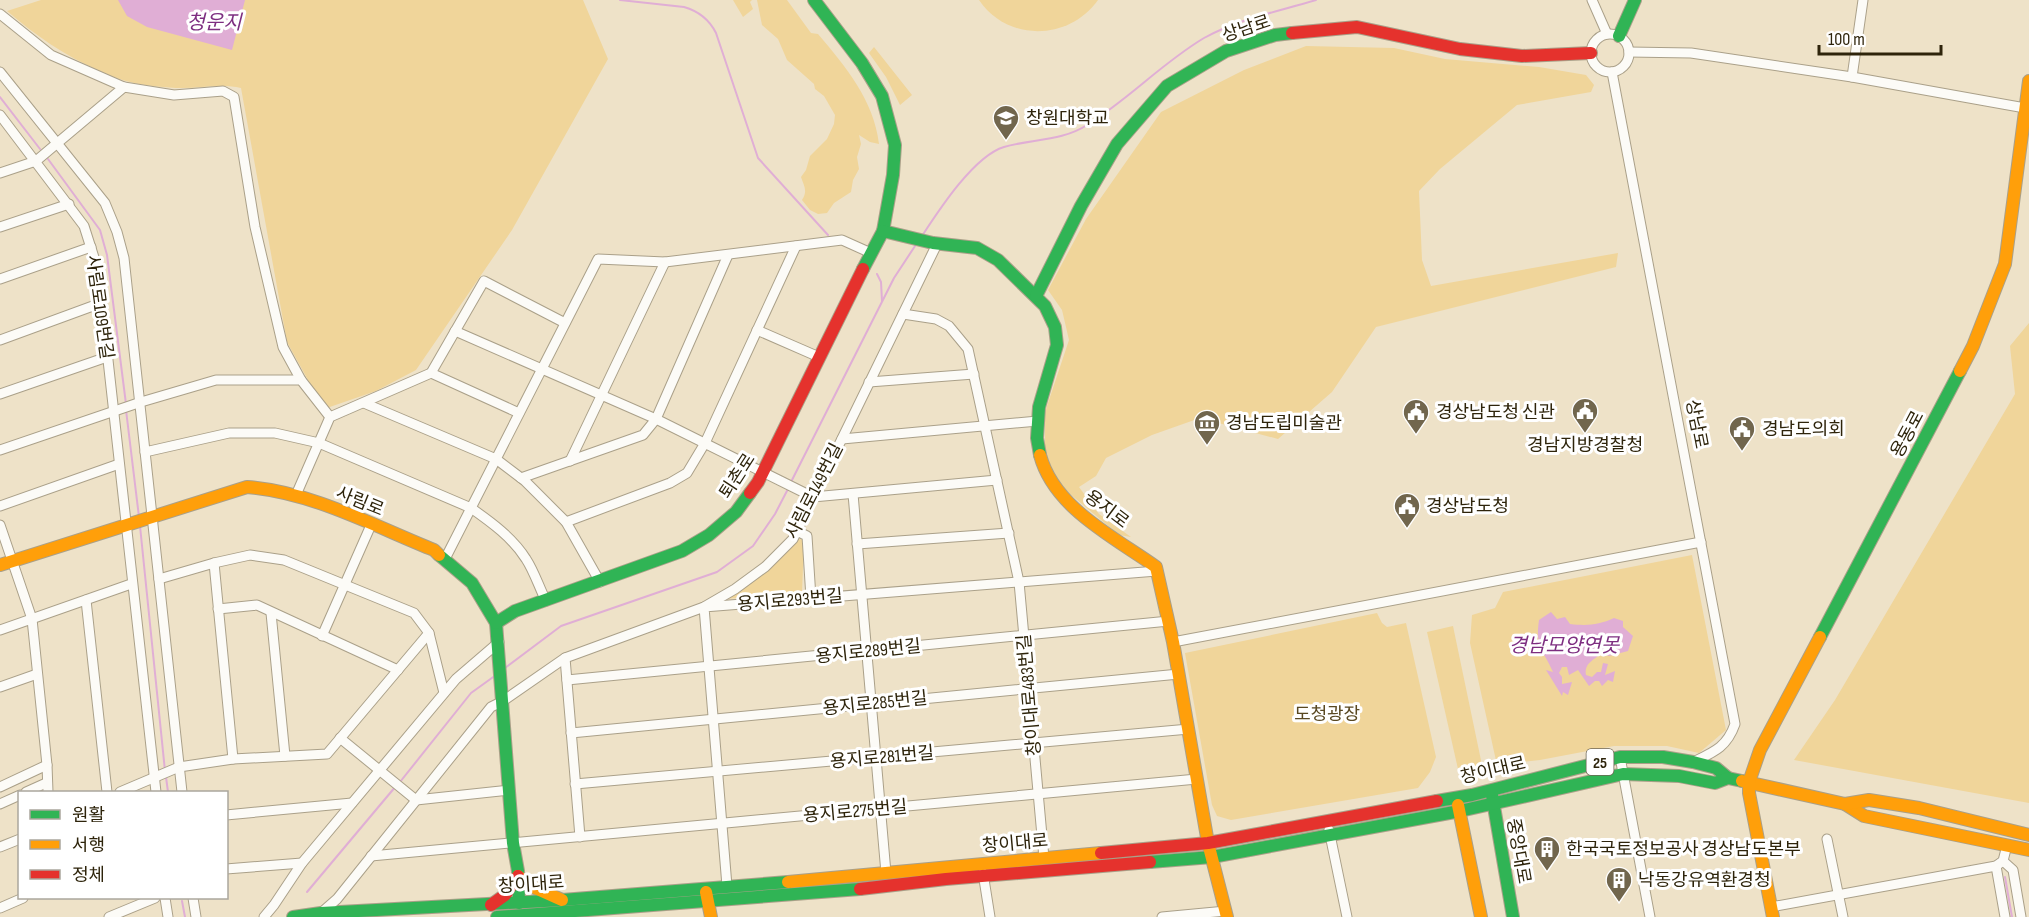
<svg xmlns="http://www.w3.org/2000/svg" width="2029" height="917" font-family="'Sofia Sans Condensed','Noto Sans KR',sans-serif">
<rect width="100%" height="100%" fill="#eee2c8"/>
<g fill="#f0d59a">
<path d="M41 0H583L608 59 512 230 416 370 376 391 324 409 287 342 241 88C220 83 198 89 176 88 160 87 141 85 126 81 117 79 108 74 100 71 65 56 35 35 7 11Z"/>
<path d="M733 0H752L750 2 753 9 743 17Z"/>
<path d="M757 0H787L811 33 818 34C845 66 874 100 879 144L870 142 859 135 861 144 857 157 859 169 853 180 851 192 834 203 827 213 818 214 810 210 802 200C808 191 804 186 801 177L806 170 810 156 827 139 834 124 835 115 824 96 815 89 814 84 787 60 778 39 762 25Z"/>
<path d="M979 0H1098C1069 41 1007 42 979 0Z"/>
<path d="M1306 46 1394 48 1445 59 1539 67 1586 75 1594 85 1591 92 1517 105 1440 169 1419 191 1422 260 1431 286 1618 253 1616 267 1376 327 1332 392 1278 439 1200 418 1152 435 1106 458 1096 476 1079 487 1099 514 1131 537 1119 535 1058 484 1045 457V412L1069 340 1062 310 1048 290 1086 219 1161 112 1244 70Z"/>
<path d="M874 47 912 95 900 105 886 77 869 53Z"/>
<path d="M2029 323V803L1794 760 1835 700 2015 394 2010 346Z"/>
<path d="M799 539 804 540 802 593 725 599 760 573Z"/>
<path d="M1692 555 1726 730 1699 753 1667 746H1614L1540 760 1497 765 1470 643 1472 615 1495 608 1503 592Z"/>
<path d="M1377 613 1382 623 1387 627 1406 623 1436 757 1430 772 1418 788 1231 820 1217 816 1212 805 1185 653Z"/>
<path d="M1453 626 1482 765 1458 769 1427 632Z"/>
</g>
<g fill="#e0aed5">
<path d="M118 0H245L232 50 147 27 127 16Z"/>
<path d="M1551 612 1557 619 1565 617 1570 624C1587 626 1599 625 1614 618L1623 621V627L1633 636 1628 651 1609 656 1602 653C1594 660 1584 663 1586 675L1592 677 1597 672H1601L1603 663 1608 664 1605 675 1615 671 1613 682 1608 680 1602 686 1599 681H1595L1589 686 1578 670 1569 675 1567 667H1562L1559 673 1562 677V684L1572 682 1568 695 1563 692 1562 696 1546 670 1553 672C1543 649 1535 648 1539 620Z"/>
</g>
<g fill="none" stroke-linecap="round" stroke-linejoin="round">
<g stroke="#e0aed5" stroke-width="2">
<path d="M620 0 684 7C698 11 709 19 716 33L758 158 828 235"/>
<path d="M0 97 40 149"/>
<path d="M48 159 100 230 107 255 126 404"/>
<path d="M922 236C939 210 974 156 1004 147 1031 139 1063 141 1087 125 1129 99 1162 63 1204 38 1238 19 1280 11 1316 0"/>
<path d="M877 274 881 282 882 301"/>
<path d="M126 410 139 517"/>
<path d="M791 482 894 278 917 243"/>
<path d="M140 526 165 771"/>
<path d="M505 668 561 626 717 572 753 546 775 514 789 487"/>
<path d="M166 777 168 792"/>
<path d="M400 782 471 693 496 675"/>
<path d="M2005 877 2012 917"/>
<path d="M307 892 396 786"/>
<path d="M182 901 185 917"/>
</g>
<g stroke="#aaa089" stroke-width="11">
<g id="street">
<path d="M1592 0 1607 34"/>
<path d="M0 14 51 55 124 87 174 95 223 91 234 97 255 227 283 347 301 380"/>
<circle cx="1610" cy="53" r="19"/>
<path d="M1629 52 1691 53 1852 77 2025 108"/>
<path d="M0 72 105 203 117 232 124 258 182 792"/>
<path d="M1612 72 1735 724C1727 747 1714 752 1693 762"/>
<path d="M1852 77 1863 0"/>
<path d="M0 115 84 226 98 270 156 792"/>
<path d="M0 173 36 161 124 87"/>
<path d="M0 227 69 204"/>
<path d="M0 279 91 247"/>
<path d="M903 314 936 319 949 326 968 349 1019 582 1044 858"/>
<path d="M757 330 819 357"/>
<path d="M455 331 656 419 813 497 997 480"/>
<path d="M0 340 101 303"/>
<path d="M431 373 519 413"/>
<path d="M869 382 974 374"/>
<path d="M0 394 107 357"/>
<path d="M364 403 496 459 525 481 566 522 600 582"/>
<path d="M842 439 1038 421"/>
<path d="M0 450 141 402 216 380H301L330 417"/>
<path d="M145 452 229 433H275L319 443 471 508C491 522 513 538 526 559 534 571 539 587 546 601"/>
<path d="M570 461 665 262"/>
<path d="M521 478 643 435 656 419 728 255"/>
<path d="M853 494 886 873"/>
<path d="M296 495 330 417 431 373 484 281 565 323"/>
<path d="M0 506 119 464"/>
<path d="M566 522 670 483 687 473 705 443 796 246"/>
<path d="M0 525 32 619 47 765 48 792"/>
<path d="M797 531 807 536 811 598"/>
<path d="M857 544 1009 533"/>
<path d="M445 559 598 259 665 262 842 240 871 253"/>
<path d="M214 563 233 759"/>
<path d="M159 579 214 563 250 555 284 560 414 613 429 633 444 693"/>
<path d="M86 600 107 792"/>
<path d="M218 609 257 605 398 670"/>
<path d="M271 613 285 756"/>
<path d="M0 630 131 584"/>
<path d="M322 636 371 525"/>
<path d="M1173 642 1701 542"/>
<path d="M565 658 580 837"/>
<path d="M567 680 1169 621"/>
<path d="M0 687 37 674"/>
<path d="M571 733 1179 674"/>
<path d="M340 738 416 800 510 790"/>
<path d="M1620 757 1650 917"/>
<path d="M575 784 1189 729"/>
<path d="M0 787 47 765"/>
<path d="M26 792 46 783"/>
<path d="M120 792 179 767 233 759 327 754 429 633"/>
<path d="M0 804 20 795"/>
<path d="M226 815 352 803"/>
<path d="M1329 830 1347 917"/>
<path d="M1827 839 1843 917"/>
<path d="M0 847 20 839"/>
<path d="M371 856 1197 779"/>
<path d="M2003 861 2013 870 2021 917"/>
<path d="M1996 866 2005 917"/>
<path d="M226 869 302 863"/>
<path d="M983 873 990 917"/>
<path d="M727 886 704 607 1157 571"/>
<path d="M165 898 168 917"/>
<path d="M193 898 196 917"/>
<path d="M1771 907 1996 866 2003 861 2007 845"/>
<path d="M0 908 23 898"/>
<path d="M321 913 337 899 491 707 503 701 565 658 704 607 735 589 765 567 793 539 937 244"/>
<path d="M109 917 155 898"/>
<path d="M264 917 274 905 302 863 456 679 499 642"/>
<path d="M1162 917 1226 911"/>
</g>
</g>
<g stroke="#aaa089" stroke-width="14">
<g id="fast">
<path d="M814 0 862 63 882 96 895 145 893 175 883 231 863 269"/>
<path d="M1619 36 1635 0"/>
<path d="M883 231 933 243 977 248 998 260 1045 306 1055 327 1057 345 1039 407 1037 438 1040 455"/>
<path d="M1036 296 1081 206 1117 144 1167 86 1226 51 1275 35 1292 33"/>
<path d="M439 555 472 583 496 623 513 843 518 871 519 903"/>
<path d="M496 623 515 611 682 551 709 535 736 512 750 493"/>
<path d="M1820 637 1960 371"/>
<path d="M1492 795 1513 917"/>
<path d="M1437 801 1472 795 1620 757H1663L1693 762 1716 768 1728 778"/>
<path d="M1150 862 1212 857 1460 811 1623 774 1679 776 1715 783 1728 778 1742 781"/>
<path d="M293 917 321 913 562 900 788 882"/>
<path d="M497 917 860 889"/>
</g>
</g>
<g stroke="#aaa089" stroke-width="14">
<g id="slow">
<path d="M1960 371 1973 346 2005 264 2029 81"/>
<path d="M1040 455C1054 508 1114 537 1156 567L1173 642 1208 843 1227 917"/>
<path d="M0 565 247 487C312 492 374 526 434 550L439 555"/>
<path d="M1742 781 1845 804 1864 816 2029 850"/>
<path d="M1845 804 1869 800 1919 808 2029 835"/>
<path d="M1458 805 1481 917"/>
<path d="M518 876 533 887 562 900"/>
<path d="M788 882 1101 853"/>
<path d="M706 892 711 917"/>
<path d="M1773 917 1749 793V782L1760 750 1820 637"/>
</g>
</g>
<g stroke="#aaa089" stroke-width="14">
<g id="jam">
<path d="M1292 33 1357 27 1460 49 1522 56 1591 53"/>
<path d="M750 493 758 482 863 269"/>
<path d="M1101 853 1208 843 1437 801"/>
<path d="M860 889 946 879 1150 862"/>
<path d="M491 905 505 895 518 876"/>
</g>
</g>
<use href="#street" stroke="#fcfbf7" stroke-width="9"/>
<use href="#fast" stroke="#30b455" stroke-width="12"/>
<use href="#slow" stroke="#ff9f0a" stroke-width="12"/>
<use href="#jam" stroke="#e5322d" stroke-width="12"/>
</g>
<defs>
<g id="university-pin" transform="scale(1.35)"><path d="M0 17L-7.5 6A9.5 9.5 0 1 1 7.5 6Z" fill="#71664d" stroke="#fff"/><path d="M0-5L7-2L0 1L-7-2ZM-4 1L0 2.5L4 1V4Q0 6-4 4Z" fill="#fff"/></g>
<g id="civic-pin" transform="scale(1.35)"><path d="M0 17L-7.5 6A9.5 9.5 0 1 1 7.5 6Z" fill="#71664d" stroke="#fff"/><path d="M-.6-6.5H3V-4.5H.6V-3L4-1V1h2V6H-6V1h2V-1L-.6-3ZM-1.2 2.5V6h2.4V2.5Z" fill="#fff"/></g>
<g id="museum-pin" transform="scale(1.35)"><path d="M0 17L-7.5 6A9.5 9.5 0 1 1 7.5 6Z" fill="#71664d" stroke="#fff"/><path d="M0-6L6-3V-2H-6V-3ZM-5-1h2V3h-2ZM-1-1h2V3h-2ZM3-1h2V3H3ZM-6 4H6V6H-6Z" fill="#fff"/></g>
<g id="building-pin" transform="scale(1.35)"><path d="M0 17L-7.5 6A9.5 9.5 0 1 1 7.5 6Z" fill="#71664d" stroke="#fff"/><path d="M-4-6H4V6H1V3H-1V6H-4ZM-2.5-4.3h1.7v1.8h-1.7ZM.8-4.3h1.7v1.8H.8ZM-2.5-1h1.7V.8h-1.7ZM.8-1h1.7V.8H.8Z" fill="#fff"/></g>
</defs>
<g fill-rule="evenodd">
<use href="#university-pin" x="1006" y="118"/>
<use href="#civic-pin" x="1585" y="411"/>
<use href="#civic-pin" x="1416" y="412"/>
<use href="#museum-pin" x="1207" y="423"/>
<use href="#civic-pin" x="1742" y="429"/>
<use href="#civic-pin" x="1407" y="506"/>
<use href="#building-pin" x="1547" y="849"/>
<use href="#building-pin" x="1619" y="880"/>
</g>
<g text-anchor="middle" stroke-width="6" stroke-linejoin="round" paint-order="stroke">
<rect fill="#fff" stroke="#6d6654" stroke-width="1.5" x="1586.5" y="749" width="27" height="26" rx="4.5"/>
<g font-size="16" font-weight="bold" fill="#2e240b">
<text x="1600" y="768">25</text>
</g>
<g font-size="18" fill="#2e240b" stroke="#fff">
<text transform="translate(1246 28) rotate(-18)" y="6">상남로</text>
<text transform="translate(100 307) rotate(82)" y="6">사림로109번길</text>
<text transform="translate(1697 424) rotate(79)" y="6">상남로</text>
<text transform="translate(1907 434) rotate(-62)" y="6">용동로</text>
<text transform="translate(737 476) rotate(-57)" y="6">퇴촌로</text>
<text transform="translate(814 491) rotate(-63)" y="6">사림로149번길</text>
<text transform="translate(360 501) rotate(22)" y="6">사림로</text>
<text transform="translate(1107 509) rotate(37)" y="6">용지로</text>
<text transform="translate(790 600) rotate(-5)" y="6">용지로293번길</text>
<text transform="translate(868 651) rotate(-6)" y="6">용지로289번길</text>
<text transform="translate(1029 695) rotate(-95)" y="6">창이대로483번길</text>
<text transform="translate(875 703) rotate(-6)" y="6">용지로285번길</text>
<text transform="translate(882 757) rotate(-5)" y="6">용지로281번길</text>
<text transform="translate(1493 770) rotate(-13)" y="6">창이대로</text>
<text transform="translate(855 811) rotate(-5)" y="6">용지로275번길</text>
<text transform="translate(1015 843) rotate(-5)" y="6">창이대로</text>
<text transform="translate(1519 851) rotate(80)" y="6">중앙대로</text>
<text transform="translate(531 884) rotate(-4)" y="6">창이대로</text>
</g>
<g font-size="18" fill="#2e240b" stroke="#fff" text-anchor="start">
<text x="1026" y="124">창원대학교</text>
<text x="1436" y="418">경상남도청 신관</text>
<text x="1226" y="429">경남도립미술관</text>
<text x="1762" y="435">경남도의회</text>
<text x="1585" y="451" text-anchor="middle">경남지방경찰청</text>
<text x="1426" y="512">경상남도청</text>
<text x="1566" y="855">한국국토정보공사 경상남도본부</text>
<text x="1638" y="886">낙동강유역환경청</text>
</g>
<g font-size="18" fill="#594821" stroke="#fff">
<text x="1327" y="720">도청광장</text>
</g>
<g font-size="20" font-style="italic" fill="#7d2e80" stroke="#fff">
<text x="214" y="29">청운지</text>
<text x="1564" y="652">경남모양연못</text>
</g>
</g>
<rect x="18" y="791" width="210" height="108" fill="#ffffff" stroke="#aba79d" stroke-width="1.5"/>
<rect x="30" y="810" width="30" height="9" fill="#30b455" stroke="#aba79d" stroke-width="1.5"/>
<text x="72" y="821" font-size="18" fill="#2e240b">원활</text>
<rect x="30" y="840" width="30" height="9" fill="#ff9f0a" stroke="#aba79d" stroke-width="1.5"/>
<text x="72" y="851" font-size="18" fill="#2e240b">서행</text>
<rect x="30" y="870" width="30" height="9" fill="#e5322d" stroke="#aba79d" stroke-width="1.5"/>
<text x="72" y="881" font-size="18" fill="#2e240b">정체</text>
<path d="M1819 45v9h122v-9" fill="none" stroke="#2e240b" stroke-width="3"/>
<text x="1828" y="45" font-size="18" fill="#2e240b" stroke="#ffffff" stroke-width="4.5" paint-order="stroke">100 m</text>
</svg>
